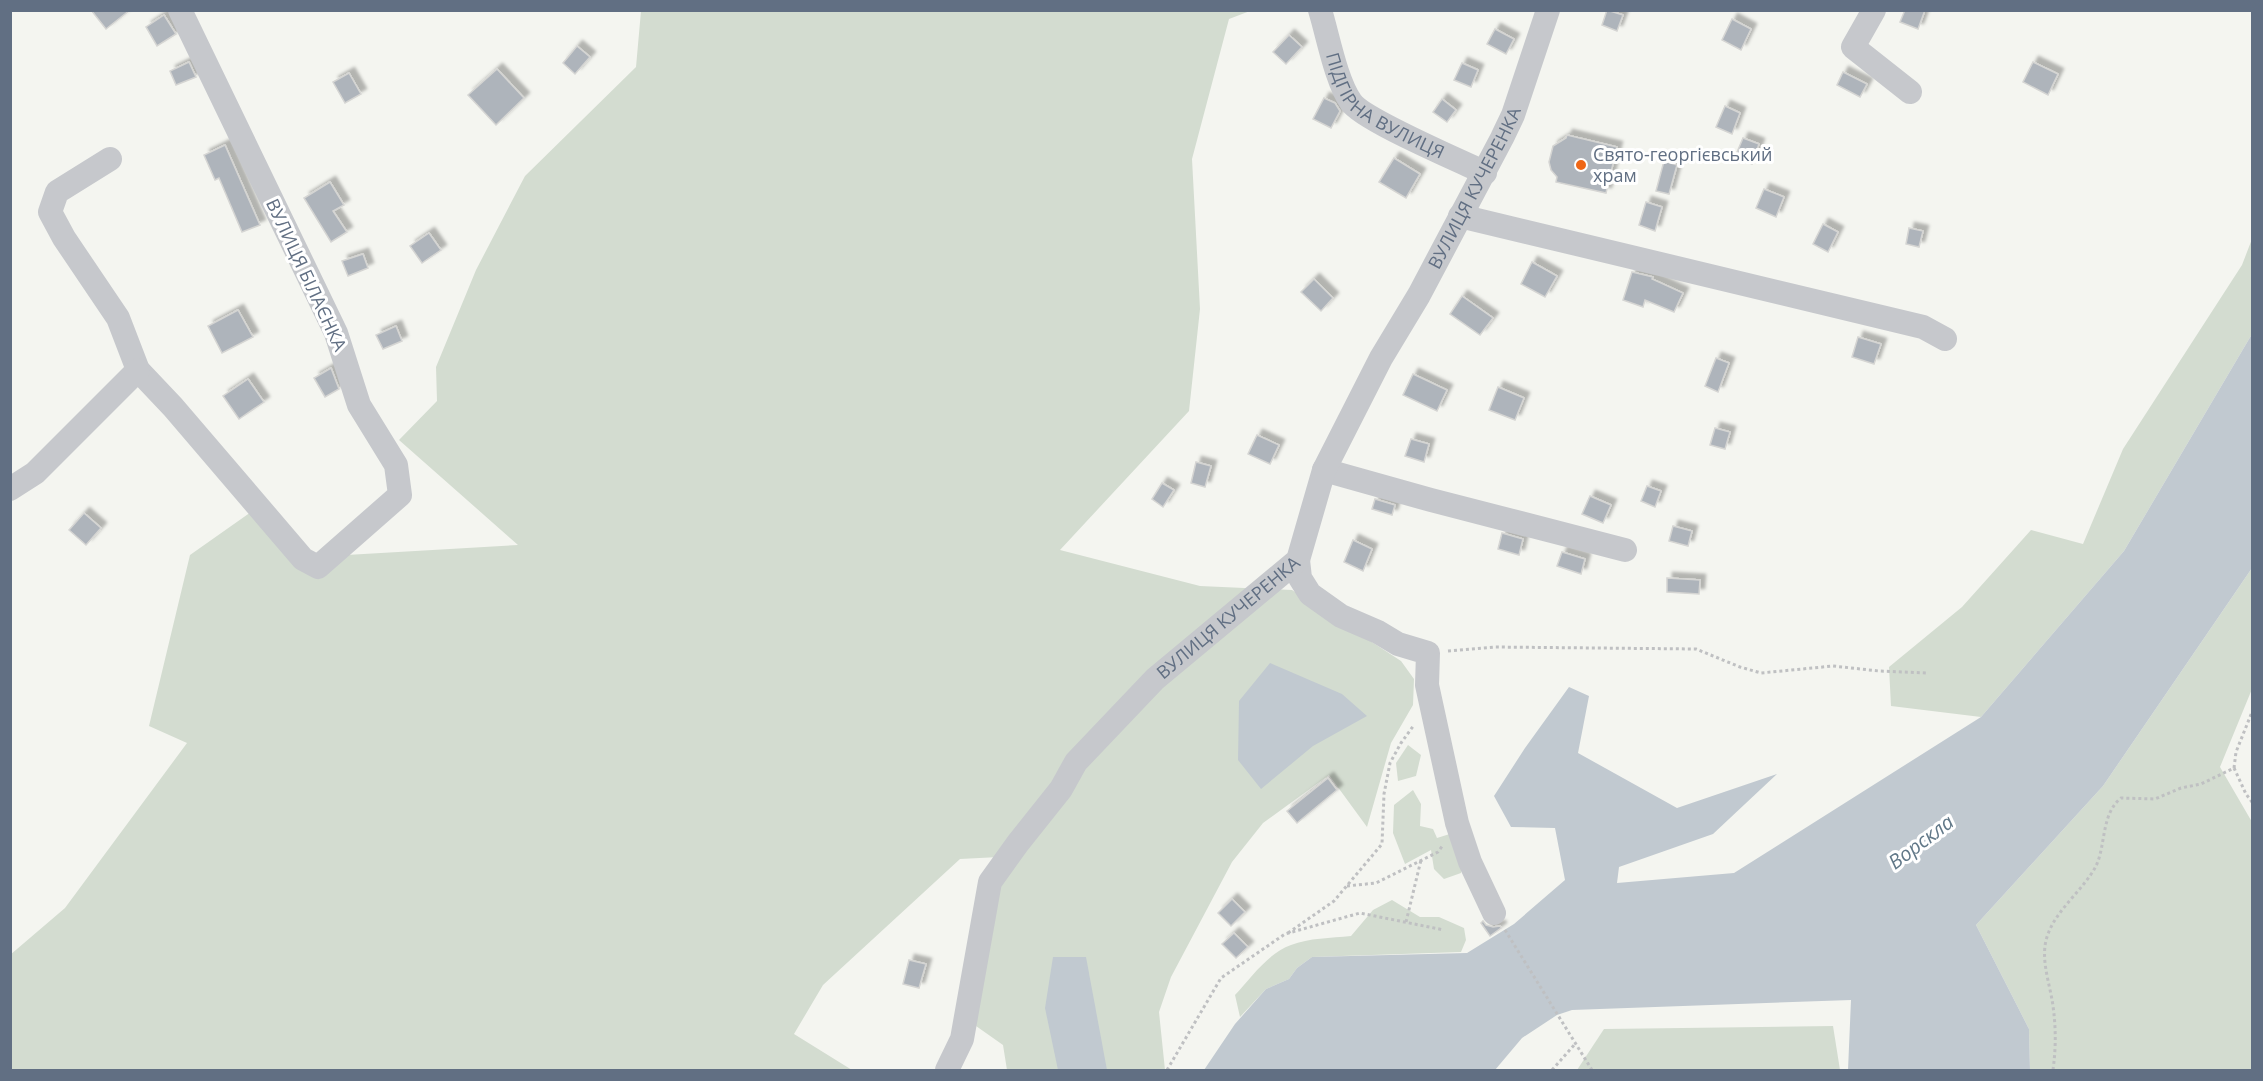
<svg xmlns="http://www.w3.org/2000/svg" width="2263" height="1081" font-family="'Open Sans',sans-serif">
<defs>
<filter id="shadow"><feDropShadow dx="5.5" dy="-5.5" stdDeviation="1.5" flood-color="#0004"/></filter>
</defs>
<rect width="100%" height="100%" fill="#f4f5f0"/>
<g fill="#d3dcd0">
<path d="M641 11H1250L1229 19 1192 159 1200 309 1189 411 1060 550 1200 586 1292 590 1401 661 1414 679 1413 705 1391 743 1367 827 1329 775 1263 823 1232 862 1171 977 1159 1012 1165 1070H1007L1003 1045 976 1026 999 857 960 859 823 985 794 1034 852 1070H11L10 955 65 908 187 743 149 726 190 555 261 505 312 557 518 545 399 440 437 401 436 367 476 270 525 176 636 67Z"/>
<path d="M2252 239V334L2124 551 1981 717 1891 706 1889 667 1962 607 2031 530 2083 544 2123 449 2242 265Z"/>
<path d="M2252 568V689L2220 767 2252 822V1070H2030L2029 1029 1976 925 2103 786Z"/>
<path d="M1408 745 1421 755 1416 776 1398 781 1396 763Z"/>
<path d="M1413 790 1421 804 1420 826 1433 829 1437 838 1456 832 1466 849 1461 873 1444 879 1434 869 1431 850 1405 864 1393 833 1394 805Z"/>
<path d="M1392 900 1420 917H1439L1464 928 1466 940 1461 952 1312 957 1297 968 1289 979 1266 989 1240 1017 1235 995C1251 978 1268 953 1291 945 1309 938 1331 938 1351 936L1373 910Z"/>
<path d="M1833 1026 1840 1070H1577L1604 1029Z"/>
</g>
<g fill="#c1c9d0">
<path d="M2252 334V568L2103 786 1976 925 2029 1029 2030 1070H1848L1851 1000 1572 1010 1557 1015 1522 1038 1495 1070H1204L1235 1024 1266 989 1289 979 1297 968 1312 957 1467 953 1514 924 1565 880 1555 828 1511 827 1494 796 1525 748 1569 687 1589 696 1578 753 1677 808 1777 774 1713 834 1619 867 1617 883 1734 873 1981 717 2124 551Z"/>
<path d="M1270 663 1342 694 1367 716 1313 746 1261 789 1238 760 1239 701Z"/>
<path d="M1053 957H1086L1107 1070H1058L1045 1008Z"/>
</g>
<g fill="#aeb4bb" stroke="#d5d5d3" stroke-width="1.5" filter="url(#shadow)">
<path d="M91 10H130L106 29Z"/>
<path d="M1607 10 1623 15 1617 31 1602 25Z"/>
<path d="M1905 10H1925L1918 29 1900 22Z"/>
<path d="M164 15 176 34 157 46 146 27Z"/>
<path d="M1732 19 1751 29 1741 50 1722 40Z"/>
<path d="M1495 29 1514 39 1506 54 1487 44Z"/>
<path d="M1289 35 1302 47 1286 64 1273 52Z"/>
<path d="M577 46 590 57 575 74 563 63Z"/>
<path d="M189 62 196 77 176 85 170 71Z"/>
<path d="M2033 62 2058 74 2048 95 2023 82Z"/>
<path d="M1462 63 1478 70 1471 87 1454 80Z"/>
<path d="M497 69 524 98 496 125 468 95Z"/>
<path d="M1843 72 1867 84 1860 97 1837 85Z"/>
<path d="M349 73 361 94 345 103 333 82Z"/>
<path d="M1324 98 1335 103 1340 111 1331 128 1313 119Z"/>
<path d="M1442 99 1456 110 1447 122 1433 112Z"/>
<path d="M1725 106 1740 113 1732 134 1716 127Z"/>
<path d="M1567 135 1617 147 1606 193 1556 182 1557 177 1551 170 1549 162 1553 146 1566 138Z"/>
<path d="M1743 138 1759 144 1752 164 1735 157Z"/>
<path d="M225 145 260 225 242 232 219 178 215 180 204 155Z"/>
<path d="M1394 158 1420 174 1406 198 1379 182Z"/>
<path d="M1664 161 1677 165 1669 194 1656 191Z"/>
<path d="M330 182 344 205 333 211 347 232 331 242 304 198Z"/>
<path d="M1764 189 1784 197 1776 217 1756 208Z"/>
<path d="M1646 202 1662 207 1655 231 1639 225Z"/>
<path d="M1823 224 1838 232 1828 252 1813 244Z"/>
<path d="M1909 228 1923 231 1919 247 1906 244Z"/>
<path d="M429 233 441 250 422 263 410 246Z"/>
<path d="M363 254 368 268 348 276 342 261Z"/>
<path d="M1532 262 1557 276 1545 297 1521 284Z"/>
<path d="M1632 272 1653 277 1652 279 1683 293 1674 312 1645 300 1643 307 1623 300Z"/>
<path d="M1314 279 1333 298 1321 311 1301 292Z"/>
<path d="M1462 296 1493 318 1480 335 1450 314Z"/>
<path d="M238 310 253 337 222 353 208 326Z"/>
<path d="M396 326 402 341 383 349 376 335Z"/>
<path d="M1858 337 1881 344 1874 364 1852 357Z"/>
<path d="M1716 358 1729 363 1718 392 1705 386Z"/>
<path d="M331 368 339 389 325 397 314 378Z"/>
<path d="M1413 374 1447 390 1437 411 1403 395Z"/>
<path d="M248 379 264 402 239 419 223 396Z"/>
<path d="M1498 387 1524 398 1515 420 1489 410Z"/>
<path d="M1715 428 1730 432 1725 449 1710 445Z"/>
<path d="M1257 435 1279 445 1270 464 1248 454Z"/>
<path d="M1411 439 1429 444 1424 462 1405 456Z"/>
<path d="M1196 462 1211 466 1205 487 1191 483Z"/>
<path d="M1162 483 1174 490 1163 507 1152 499Z"/>
<path d="M1647 486 1661 491 1655 507 1641 501Z"/>
<path d="M1590 496 1611 505 1603 523 1582 514Z"/>
<path d="M1375 499 1395 505 1392 515 1372 509Z"/>
<path d="M84 513 101 528 86 545 69 530Z"/>
<path d="M1673 526 1692 531 1688 546 1669 541Z"/>
<path d="M1502 533 1523 539 1519 555 1498 549Z"/>
<path d="M1353 540 1372 549 1363 571 1344 562Z"/>
<path d="M1562 552 1585 559 1581 574 1557 566Z"/>
<path d="M1667 578 1700 580 1699 594 1667 592Z"/>
<path d="M1328 778 1337 790 1297 823 1287 811Z"/>
<path d="M1232 899 1245 912 1231 926 1218 913Z"/>
<path d="M1483 921 1486 925 1493 927 1500 926 1501 928 1490 936 1481 923Z"/>
<path d="M1234 933 1248 947 1236 958 1222 944Z"/>
<path d="M909 960 926 964 919 988 903 984Z"/>
</g>
<g fill="none" stroke-linecap="round" stroke-linejoin="round">
<g stroke="#bfc0c2" stroke-width="3" stroke-dasharray="3 3" stroke-linecap="butt">
<path d="M1448 651 1495 647 1696 649 1740 667 1761 673 1833 666 1879 671 1926 673"/>
<path d="M2234 768 2246 794 2252 802"/>
<path d="M1347 886 1376 883 1438 852 1443 845"/>
<path d="M1406 922 1421 860"/>
<path d="M1505 930 1592 1070"/>
<path d="M1288 933 1334 901 1382 844 1384 794 1390 763 1401 743 1414 725"/>
<path d="M1167 1070 1221 978 1285 934 1360 913 1444 930"/>
<path d="M1552 1070 1576 1043"/>
<path d="M2053 1070C2056 1048 2056 1028 2053 1006 2050 983 2039 957 2048 934 2057 909 2084 889 2096 866 2106 845 2101 814 2121 798L2155 799 2181 788 2201 784 2234 768 2236 752 2252 712"/>
</g>
<g stroke="#c6c8cc" stroke-width="24">
<path id="s1" d="M1320 10C1328 36 1336 81 1351 102 1363 120 1461 161 1485 173"/>
<path d="M1874 10 1853 47 1910 92"/>
<path d="M110 159 57 192 50 212 64 238 118 318 138 370 173 407 303 559 318 567 400 495 396 465 359 405 336 333 180 10"/>
<path d="M1460 216 1923 327 1945 339"/>
<path d="M1324 470 1431 500 1625 550"/>
<path d="M10 489 35 473 138 370"/>
<path d="M1298 560 1300 578 1310 594 1341 616 1378 632 1398 644 1428 653 1427 685 1457 823 1470 862 1494 913"/>
<path id="s2" d="M947 1070 962 1039 990 882 1018 843 1061 789 1076 762 1155 679 1298 560 1324 470 1381 358 1419 295 1502 138 1513 115 1548 10"/>
</g>
</g>
<circle fill="#ef6615" stroke="#fff" stroke-width="2" cx="1581" cy="165" r="6"/>
<g text-anchor="middle" stroke-width="6" stroke-linejoin="round" paint-order="stroke">
<g font-size="18" fill="#616f83" stroke="#fff">
<text dy="6" stroke="none"><textPath href="#s1" startOffset="124">ПІДГІРНА ВУЛИЦЯ</textPath></text>
<text dy="6" stroke="none"><textPath href="#s2" startOffset="1056">ВУЛИЦЯ КУЧЕРЕНКА</textPath></text>
<text transform="translate(306 275) rotate(65)" y="6">ВУЛИЦЯ БІЛАЄНКА</text>
<text dy="6" stroke="none"><textPath href="#s2" startOffset="552">ВУЛИЦЯ КУЧЕРЕНКА</textPath></text>
</g>
<g font-size="18" fill="#616f83" stroke="#fff" text-anchor="start">
<text x="1593" y="161">Свято-георгієвський<tspan x="1593" dy="21">храм</tspan></text>
</g>
<g font-size="20" font-style="italic" fill="#617888" stroke="#fff">
<text transform="translate(1921 842) rotate(-37)" y="7">Ворскла</text>
</g>
</g>
<rect width="2263" height="1081" fill="none" stroke="#616f83" stroke-width="24"/>
</svg>
